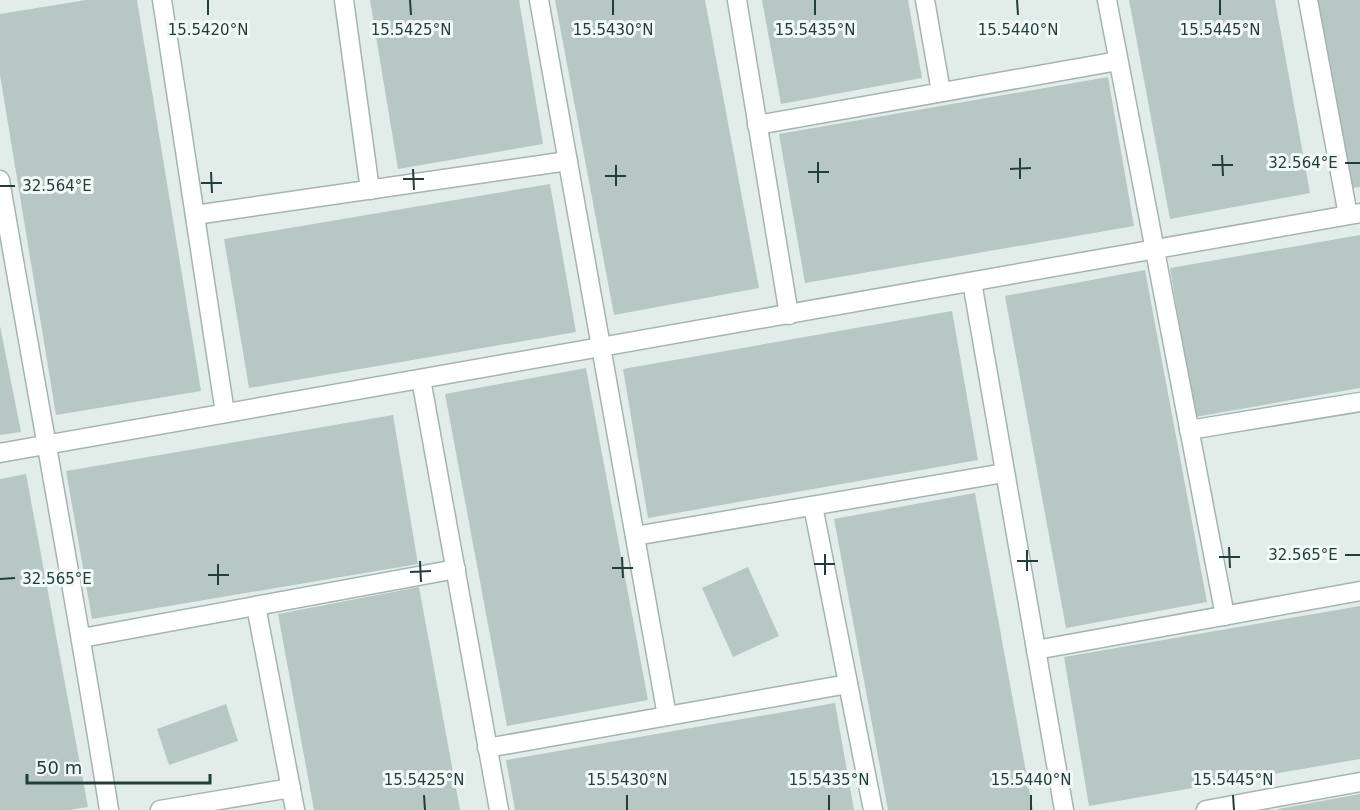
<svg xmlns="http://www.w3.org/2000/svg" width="1360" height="810" font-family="'DejaVu Sans',sans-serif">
<rect width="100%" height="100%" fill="#e2ede9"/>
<g fill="#b7c7c3">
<path d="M86 0H137L201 391 56 415 0 75V14Z"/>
<path d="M370 0H519L543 144 398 169Z"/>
<path d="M555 0H705L759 288 614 315Z"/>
<path d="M762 0H908L922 78 781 104Z"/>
<path d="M1129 0H1275L1310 193 1170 219Z"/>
<path d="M1317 0H1360V187L1352 188Z"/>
<path d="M1108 77 1134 226 805 283 779 134Z"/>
<path d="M550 184 576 332 249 388 224 239Z"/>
<path d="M1360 235V388L1195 417 1170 268Z"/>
<path d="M1145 270 1207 602 1066 628 1005 296Z"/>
<path d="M952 311 978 460 648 518 623 369Z"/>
<path d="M0 326 21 432 0 435Z"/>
<path d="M586 368 648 700 507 726 445 394Z"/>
<path d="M393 415 418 564 92 619 66 471Z"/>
<path d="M26 474 88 807 69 810H0V479Z"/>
<path d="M975 493 1033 810H888L834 519Z"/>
<path d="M748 567 779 636 733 657 702 588Z"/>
<path d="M419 587 460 810H314L278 614Z"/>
<path d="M1360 606V759L1089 806 1064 657Z"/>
<path d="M835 703 854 810H515L506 760Z"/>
<path d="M226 704 238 741 169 765 157 729Z"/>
<path d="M1360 794V810H1279L1278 809Z"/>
</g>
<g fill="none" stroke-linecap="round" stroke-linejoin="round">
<g stroke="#a4b5b1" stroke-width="21">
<g id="minor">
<path d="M162 0 225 413"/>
<path d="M344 0 370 190"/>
<path d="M539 0 667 716"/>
<path d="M737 0 789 315"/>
<path d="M925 0 941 92"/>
<path d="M1107 0 1225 616"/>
<path d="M1308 0 1348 215"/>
<path d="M757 125 1118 61"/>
<path d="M0 180C36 390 76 600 109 810"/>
<path d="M195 215 568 161"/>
<path d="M972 282 1064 810"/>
<path d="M421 379 499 810"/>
<path d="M1189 430 1360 402"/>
<path d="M0 453 1360 213"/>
<path d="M813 506 873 810"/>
<path d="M635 536 1004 473"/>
<path d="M256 606 295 810"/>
<path d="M82 638 456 569"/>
<path d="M1036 650 1360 591"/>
<path d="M487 748 848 684"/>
<path d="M160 810 291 788"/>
<path d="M1206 810 1360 782"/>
</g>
</g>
<use href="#minor" stroke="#fff" stroke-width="18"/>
</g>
<path fill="none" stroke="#213e3a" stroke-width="2" d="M208 0V15M410 0 411 15M613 0V15M815 0V15M1017 0 1018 15M1220 0V15M1222 155 1223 176M1020 158V179M818 162V183M1345 163H1360M616 165V186M1212 165H1233M413 169 414 190M1010 169 1031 168M211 172 212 193M808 172H829M605 176H626M403 179H424M201 183H222M0 186H15M1229 547 1230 568M1027 550V571M825 554V575M1345 555H1360M622 557 623 578M1219 557H1240M420 561 421 582M1017 561H1038M218 564V585M814 564H835M612 568H633M410 572 431 571M208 575H229M0 579 15 578M424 795 425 810M627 795V810M829 795V810M1031 795V810M1233 795 1234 810"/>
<g font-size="15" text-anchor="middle" fill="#213e3a" stroke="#f3f9f7" stroke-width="6" stroke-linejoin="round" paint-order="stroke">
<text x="208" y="35">15.5420°N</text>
<text x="411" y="35">15.5425°N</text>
<text x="613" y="35">15.5430°N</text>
<text x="815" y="35">15.5435°N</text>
<text x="1018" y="35">15.5440°N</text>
<text x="1220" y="35">15.5445°N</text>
<text x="1303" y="168">32.564°E</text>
<text x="57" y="191">32.564°E</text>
<text x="1303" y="560">32.565°E</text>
<text x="57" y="584">32.565°E</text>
<text x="424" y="785">15.5425°N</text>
<text x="627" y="785">15.5430°N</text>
<text x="829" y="785">15.5435°N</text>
<text x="1031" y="785">15.5440°N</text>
<text x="1233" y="785">15.5445°N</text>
</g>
<path d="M27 774v9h183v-9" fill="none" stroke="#213e3a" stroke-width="3"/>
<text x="36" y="774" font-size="18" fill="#213e3a" stroke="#f3f9f7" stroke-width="4.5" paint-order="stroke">50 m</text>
</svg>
